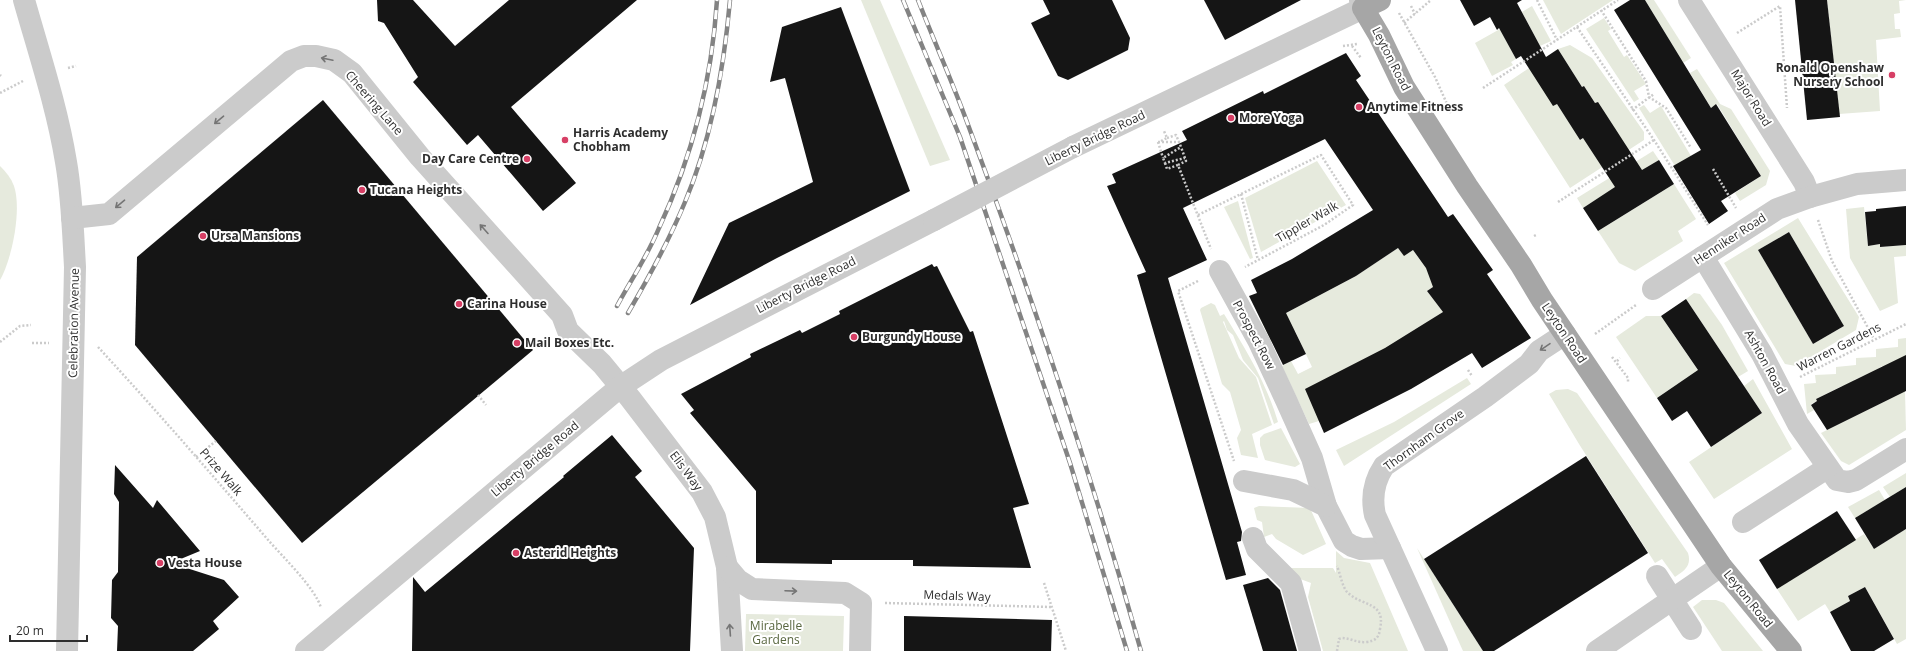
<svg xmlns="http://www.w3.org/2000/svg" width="1906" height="651" font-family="'Open Sans',sans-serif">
<rect width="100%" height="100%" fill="#fff"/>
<g fill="#e6eadd" fill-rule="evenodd">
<path d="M861 0H880L950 160 930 166Z"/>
<path d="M1543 0H1613L1561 34Z"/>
<path d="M1645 0H1654L1691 58 1683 63Z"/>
<path d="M1827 0H1906L1899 1 1900 13 1894 14 1895 29H1900L1901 37 1876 40 1880 111 1839 114Z"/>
<path d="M1532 6 1551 41 1540 46 1522 12Z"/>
<path d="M1604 18 1611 29 1608 31 1624 57 1627 55 1646 84 1634 91 1639 99 1634 102 1586 29Z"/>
<path d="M1500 29 1516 59 1511 62 1513 65 1492 76 1475 43Z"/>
<path d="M1570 45 1592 58 1644 132V140L1570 188 1504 85 1529 68 1557 104 1581 140 1583 138 1598 102 1595 103 1584 86 1582 87 1558 49Z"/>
<path d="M1697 69 1720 104 1731 109 1770 171 1766 185 1740 201 1735 193 1761 176 1717 104 1711 108 1690 73Z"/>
<path d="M1644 105 1650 113 1661 106 1691 156 1675 166 1639 108Z"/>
<path d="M1653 151 1659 160 1583 208 1577 198Z"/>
<path d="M1317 161 1346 205 1261 252 1245 198Z"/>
<path d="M0 166C6 172 11 178 14 186 22 210 12 259 0 280Z"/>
<path d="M1674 184 1696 219 1678 231 1683 241 1635 271 1619 263 1598 231Z"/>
<path d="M1238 201 1253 258 1250 259 1224 207Z"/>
<path d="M1864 207 1868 246 1880 244V247L1906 245V256L1894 257 1898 303 1880 311 1850 258 1846 209Z"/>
<path d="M1798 218 1859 317 1856 330 1796 366 1785 364 1724 263ZM1789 232 1844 326 1813 344 1758 250Z"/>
<path d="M1398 248 1404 255 1413 250 1420 260 1446 279 1427 291 1443 312 1420 327 1319 421 1309 424 1282 366 1291 361 1298 374 1312 367 1295 331 1271 342 1256 310 1271 321 1356 276Z"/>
<path d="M1694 293 1700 294 1722 325 1748 371 1738 377 1686 299Z"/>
<path d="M1211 303 1215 305 1220 316 1224 314C1245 348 1267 384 1278 422L1274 424 1258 378 1243 360 1233 335 1227 330 1224 321 1223 322 1239 358 1256 377 1272 425 1252 434 1258 458 1241 455 1237 438 1241 430 1230 392 1222 384 1200 310 1201 308Z"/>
<path d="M1646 316H1661L1706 382 1688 377 1657 398 1616 337Z"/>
<path d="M1906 338V358L1883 368 1882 366 1875 371 1854 380 1855 381 1843 388 1842 386 1816 399 1817 401 1811 404 1814 410 1807 414 1804 384 1816 383 1815 375 1836 374V367L1856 365V358L1876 357V349L1898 347V339Z"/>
<path d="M1467 378 1471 384 1344 466 1336 450 1394 422Z"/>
<path d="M1753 379 1792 449 1714 499 1689 462 1762 413 1744 386Z"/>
<path d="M1568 389 1577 393 1688 553C1692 566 1684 571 1675 577L1662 559 1655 563 1579 444 1549 394 1556 390Z"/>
<path d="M1905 391 1906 430 1849 465 1841 461 1821 433Z"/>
<path d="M1281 428 1300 464 1295 467 1265 460 1260 445V438L1264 434Z"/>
<path d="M1906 473V487L1890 497 1883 487Z"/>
<path d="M1879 490 1885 500 1855 518 1848 507Z"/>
<path d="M1259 506 1310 508 1326 544 1303 555 1276 539 1272 534 1264 537 1262 522 1257 520 1254 508Z"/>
<path d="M1906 529V639L1897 644 1865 587 1848 596 1850 601 1830 612 1825 604 1798 621 1777 589 1864 534 1874 549Z"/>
<path d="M1417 548 1483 651H1463Z"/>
<path d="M1336 551 1344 558 1370 563 1408 651H1323L1308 597 1311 583 1287 574 1284 568H1333L1336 573Z"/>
<path d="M1702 600H1716L1724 603 1763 651H1722L1693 607Z"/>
<path d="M746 614 844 616 843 651H745Z"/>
</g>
<g fill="#151515">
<path d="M377 0H413L455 46 509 0H637L511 107 576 183 543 211 478 135 467 145 413 82 418 77 384 23 378 21Z"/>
<path d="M1043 0H1112L1130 38 1128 50 1068 80 1058 76 1031 23 1050 14Z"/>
<path d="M1204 0H1301L1225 40Z"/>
<path d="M1460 0H1522L1517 3 1546 57 1558 49 1582 87 1584 86 1595 103 1598 102 1642 170 1659 160 1674 184 1598 231 1583 208 1615 187 1583 138 1580 140 1557 104 1553 106 1521 56 1516 59 1499 28 1497 30 1490 17 1474 26Z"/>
<path d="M1630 0H1645L1711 108 1716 104 1761 176 1721 201 1728 211 1709 224 1673 166 1701 150 1614 10Z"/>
<path d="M1795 0H1827L1840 117 1807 120Z"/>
<path d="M841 7 910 191 777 258 690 305 729 223 813 182 785 78 770 82 782 27Z"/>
<path d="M1346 53 1361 76 1356 80 1448 217 1453 214 1493 270 1487 274 1531 338 1482 368 1472 353 1411 389 1324 433 1305 389 1385 348 1443 312 1427 291 1433 287 1426 268 1413 250 1404 256 1398 248 1356 276 1286 313 1306 354 1283 365 1249 296 1257 293 1251 280 1292 259 1373 210 1325 139 1183 208 1207 260 1168 278 1242 532 1241 541 1237 542 1246 575 1226 580 1137 275 1146 272 1107 186 1116 183 1112 174 1187 140 1182 131 1263 91 1264 94Z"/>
<path d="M323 100 533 350 302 543 135 345 137 257Z"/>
<path d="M1906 206V245L1880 247V244L1868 246 1865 212 1876 211V209Z"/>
<path d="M1789 232 1844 326 1813 344 1758 250Z"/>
<path d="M932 264 934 267 937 266 970 332 973 331 1029 504 1013 508 1031 568 913 566V560H832V564L756 563V491L690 413 694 410 681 394 751 357 750 354 800 330 802 333 840 314 839 311Z"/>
<path d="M1686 299 1762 413 1711 447 1687 411 1672 421 1657 398 1698 370 1661 316Z"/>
<path d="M1906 355V391L1827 430 1811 405 1817 401 1816 399Z"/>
<path d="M612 435 642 471 635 477 694 548 690 651H412L413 577 425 592 564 477 563 476Z"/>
<path d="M1586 456 1648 553 1494 651H1483L1424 559Z"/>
<path d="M115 465 153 508 157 500 200 551 171 563 224 580 239 597 213 621 219 629 193 651H117L118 626 111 618 112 580 118 572 119 502 114 494Z"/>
<path d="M1906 487V529L1874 549 1855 518Z"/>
<path d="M1837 511 1856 540 1777 589 1759 560Z"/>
<path d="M1268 578 1280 590 1297 651H1263L1243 585Z"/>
<path d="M1865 587 1894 639 1874 651H1851L1830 612 1850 601 1848 596Z"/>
<path d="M904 616 1052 620 1051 651H904Z"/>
</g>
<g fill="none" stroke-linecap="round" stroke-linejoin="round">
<g stroke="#cbcbcb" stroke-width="2.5" stroke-dasharray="2 2" stroke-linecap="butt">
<path d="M1537 0 1557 40"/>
<path d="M1411 6 1415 14"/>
<path d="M1601 10 1646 81 1649 97 1666 108 1691 148"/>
<path d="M1399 13 1435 77 1451 113"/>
<path d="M1404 23 1431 0"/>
<path d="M1577 27 1654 140 1708 225"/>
<path d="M1737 33 1780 6 1787 108"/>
<path d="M1343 46 1357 44"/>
<path d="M1352 46 1361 58"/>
<path d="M68 68 76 66"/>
<path d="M0 75 1 76"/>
<path d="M1483 88 1618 0"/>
<path d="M0 93 23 81"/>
<path d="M1632 110 1654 94"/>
<path d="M1167 138 1176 135 1179 142"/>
<path d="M1161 141 1167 138 1164 131"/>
<path d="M1158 142H1179L1181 147 1163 158 1165 163 1185 158"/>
<path d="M1158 142 1163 158"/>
<path d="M1165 163 1167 169 1178 165 1211 249"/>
<path d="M1178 165 1186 161 1181 147"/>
<path d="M1713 169 1736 208"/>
<path d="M1241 194 1258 260"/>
<path d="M1558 202 1654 140"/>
<path d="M1198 215 1321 155 1353 205 1324 225 1245 267"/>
<path d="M1818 220 1832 261 1874 339"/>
<path d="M1534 236 1536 235"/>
<path d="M1198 281 1178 291 1234 461"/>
<path d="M1595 334 1636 305"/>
<path d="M0 342 20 326 31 325"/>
<path d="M32 343H49"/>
<path d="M98 347C157 411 213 476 269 541 283 557 316 589 321 608"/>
<path d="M1612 357 1628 378V383"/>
<path d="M1617 361 1620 358"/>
<path d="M1468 370 1472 376"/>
<path d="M1800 377 1906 324"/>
<path d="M478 395 486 405"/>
<path d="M196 457 216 441"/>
<path d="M1044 583 1066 651"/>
<path d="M885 603 1052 607"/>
<path d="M1337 651 1339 639 1342 638C1350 638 1357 643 1366 642 1375 641 1379 638 1380 629 1386 601 1362 607 1347 592 1342 586 1340 573 1337 566"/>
</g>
<g stroke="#cbcbcb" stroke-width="22">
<path d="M24 0C39 53 57 107 66 162 72 196 73 232 75 267L67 651"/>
<path d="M1689 0 1804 182 1810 197"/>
<path d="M1073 147 1363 8 1360 0"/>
<path d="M72 218 109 214 291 61 304 56H316L334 60 352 73 420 157 562 315 568 331 602 364 630 398 702 492 715 517 727 567 732 651"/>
<path d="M1703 257 1762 354 1798 424 1837 480 1848 482 1856 480 1906 449"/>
<path d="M1220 271 1259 342 1286 400 1312 458 1326 506 1344 541 1352 546 1361 549 1390 548"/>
<path d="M1653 289 1777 209 1810 197 1857 184 1906 180"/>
<path d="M1244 481 1293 490 1326 506"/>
<path d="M1743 522 1827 468"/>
<path d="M1253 538 1257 549 1291 583 1310 651"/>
<path d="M727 567 738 580 752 589 845 593 861 603 860 651"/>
<path d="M1657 576 1691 629"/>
<path d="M306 651 620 387 661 360 934 220"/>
<path d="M1437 651 1375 515C1371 497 1374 481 1384 466L1485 397 1529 364 1539 351 1565 334"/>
<path d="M1597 651 1721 566"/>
</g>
<path stroke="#a6a6a6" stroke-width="22" d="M1380 0 1363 8 1379 35 1404 87 1467 186 1521 265 1542 300 1721 566 1791 651"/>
<g stroke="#838383" stroke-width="4.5">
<g id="rail">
<path d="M903 0 960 137 1070 463 1127 651"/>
<path d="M918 0C934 41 952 81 967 122 1032 296 1091 473 1141 651"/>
<path d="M617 306C631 280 648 255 659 228 692 157 712 78 717 0"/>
<path d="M628 313C649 277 669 241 685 202 712 138 724 68 730 0"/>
</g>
</g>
<use href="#rail" stroke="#fff" stroke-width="3" stroke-dasharray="9" stroke-linecap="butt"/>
<path stroke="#cbcbcb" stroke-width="22" d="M934 220 1073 147"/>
</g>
<defs><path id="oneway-shaft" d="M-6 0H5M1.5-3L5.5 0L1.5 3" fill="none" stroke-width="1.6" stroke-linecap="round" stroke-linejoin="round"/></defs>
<g stroke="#757575">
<use href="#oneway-shaft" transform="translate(327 59) rotate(-168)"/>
<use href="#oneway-shaft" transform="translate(219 120) rotate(140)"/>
<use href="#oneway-shaft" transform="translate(120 204) rotate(140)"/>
<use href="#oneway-shaft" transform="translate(484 229) rotate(-132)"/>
<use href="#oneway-shaft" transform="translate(1545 347) rotate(146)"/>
<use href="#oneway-shaft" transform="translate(791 591) rotate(2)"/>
<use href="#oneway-shaft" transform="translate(730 630) rotate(-94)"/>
</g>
<g fill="#d73f65" stroke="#fff" stroke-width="1.5">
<circle cx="1892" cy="75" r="4"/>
<circle cx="1359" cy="107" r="4"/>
<circle cx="1231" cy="118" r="4"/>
<circle cx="565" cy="140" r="4"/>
<circle cx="527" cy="159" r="4"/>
<circle cx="362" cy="190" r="4"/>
<circle cx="203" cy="236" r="4"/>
<circle cx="459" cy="304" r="4"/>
<circle cx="854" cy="337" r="4"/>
<circle cx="517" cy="343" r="4"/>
<circle cx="516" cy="553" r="4"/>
<circle cx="160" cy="563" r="4"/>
</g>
<g text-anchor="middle" stroke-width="4" stroke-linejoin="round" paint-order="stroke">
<g font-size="12" fill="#2e2e2e" stroke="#fff">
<text transform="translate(1391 59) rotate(63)" y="4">Leyton Road</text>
<text transform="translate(1751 98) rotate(58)" y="4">Major Road</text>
<text transform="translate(374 103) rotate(49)" y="4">Cheering Lane</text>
<text transform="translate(1095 138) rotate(-26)" y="4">Liberty Bridge Road</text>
<text transform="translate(1307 222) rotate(-30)" y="4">Tippler Walk</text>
<text transform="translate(1730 239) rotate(-33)" y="4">Henniker Road</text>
<text transform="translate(806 285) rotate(-27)" y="4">Liberty Bridge Road</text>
<text transform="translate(74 323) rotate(-89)" y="4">Celebration Avenue</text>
<text transform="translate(1564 333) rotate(56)" y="4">Leyton Road</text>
<text transform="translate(1254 335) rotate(62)" y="4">Prospect Row</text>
<text transform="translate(1839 347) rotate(-27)" y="4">Warren Gardens</text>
<text transform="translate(1765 362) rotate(61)" y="4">Ashton Road</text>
<text transform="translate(1424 440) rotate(-36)" y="4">Thornham Grove</text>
<text transform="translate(535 459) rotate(-40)" y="4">Liberty Bridge Road</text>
<text transform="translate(686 471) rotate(53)" y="4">Elis Way</text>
<text transform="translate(221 472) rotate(49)" y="4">Prize Walk</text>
<text transform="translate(957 596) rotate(2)" y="4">Medals Way</text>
<text transform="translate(1748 599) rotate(51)" y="4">Leyton Road</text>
</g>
<g font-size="12" font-weight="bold" fill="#2e2e2e" stroke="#fff" text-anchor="start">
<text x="1884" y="72" text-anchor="end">Ronald Openshaw<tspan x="1884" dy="14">Nursery School</tspan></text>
<text x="1367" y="111">Anytime Fitness</text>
<text x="1239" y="122">More Yoga</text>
<text x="573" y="137">Harris Academy<tspan x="573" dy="14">Chobham</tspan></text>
<text x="519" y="163" text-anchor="end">Day Care Centre</text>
<text x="370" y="194">Tucana Heights</text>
<text x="211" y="240">Ursa Mansions</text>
<text x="467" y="308">Carina House</text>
<text x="862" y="341">Burgundy House</text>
<text x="525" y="347">Mail Boxes Etc.</text>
<text x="524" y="557">Asterid Heights</text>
<text x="168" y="567">Vesta House</text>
</g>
<g font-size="12" fill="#58663f" stroke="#fff">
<text x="776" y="630">Mirabelle<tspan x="776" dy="14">Gardens</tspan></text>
</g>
</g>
<path d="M10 635v6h77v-6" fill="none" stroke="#2e2e2e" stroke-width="2"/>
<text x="16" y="635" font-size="12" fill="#2e2e2e" stroke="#ffffff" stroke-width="3" paint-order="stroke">20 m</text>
</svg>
